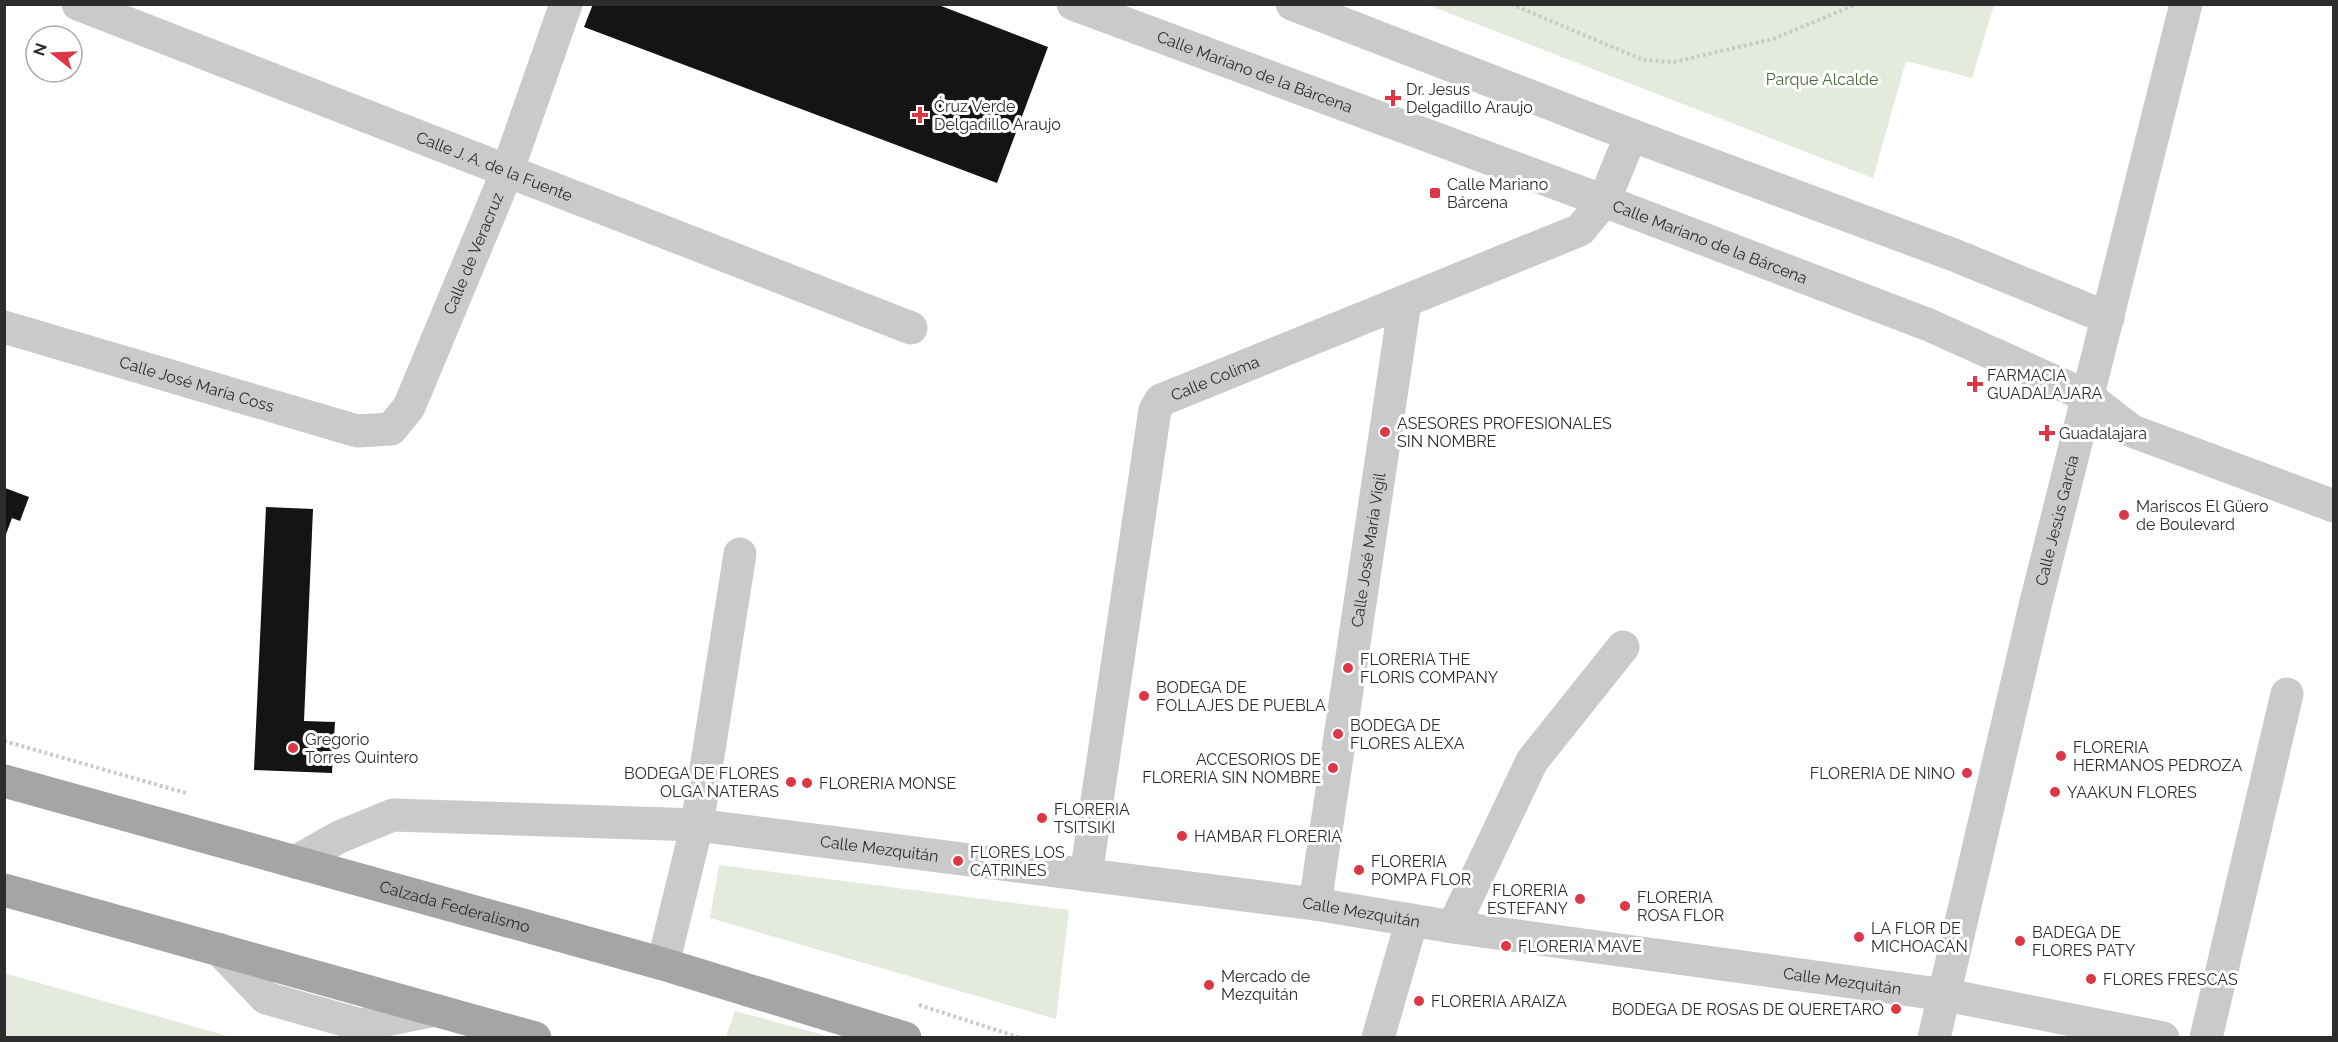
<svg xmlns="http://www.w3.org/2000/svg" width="2338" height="1042" font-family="Raleway,sans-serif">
<rect width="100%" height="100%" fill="#fff"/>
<g fill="#e4eadc">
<path d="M1428 5H1994L1972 78 1906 61 1873 178Z"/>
<path d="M719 865 1069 910 1056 1019 710 918Z"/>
<path d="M4 973 231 1037H5Z"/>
<path d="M735 1011 831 1037H726Z"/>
</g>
<g fill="#141414">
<path d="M593 4H936L1048 47 997 183 584 27Z"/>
<path d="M5 488 29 497 20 521 12 518 5 537Z"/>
<path d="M266 507 313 509 304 721 335 722 332 773 254 770Z"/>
</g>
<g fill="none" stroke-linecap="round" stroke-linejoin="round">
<g stroke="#cacaca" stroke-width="4" stroke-dasharray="3 3" stroke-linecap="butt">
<path d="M1511 4 1643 60 1674 62 1773 39 1857 4"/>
<path d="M4 741 186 793"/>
<path d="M919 1005 1021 1038"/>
</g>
<g stroke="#cacaca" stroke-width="33">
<path id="s1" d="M78 4 911 328"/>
<path id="s2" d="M1073 4 1604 201 1929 325 2087 396 2132 431 2334 506"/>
<path d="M1292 4 1631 135 1954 255 2108 318"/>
<path id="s3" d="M4 327 357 431 391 429 409 407 507 172 566 4"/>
<path id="s4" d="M295 862 339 837 393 815 697 825 1315 904 1453 927 1946 995 2163 1038"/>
<path id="s5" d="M1086 875 1155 410 1161 400 1580 230 1604 201 1631 135"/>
<path id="s6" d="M1315 904 1405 302"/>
<path d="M1453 927 1532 761 1623 647"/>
<path d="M219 949 266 998 361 1025 435 1010"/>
<path d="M663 964 697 825 740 554"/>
<path d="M1378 1038 1412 920"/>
<path id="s7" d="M1934 1038 2035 606 2186 4"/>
<path d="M2206 1038 2287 694"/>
</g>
<g stroke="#a5a5a5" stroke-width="33">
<path id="s8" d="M4 781 663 964 905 1038"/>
<path d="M4 890 535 1038"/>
</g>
</g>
<g fill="#dd3746" stroke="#fff" stroke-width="2">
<path d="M1390 89h6v6h6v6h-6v6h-6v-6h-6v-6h6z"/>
<path d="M917 106h6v6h6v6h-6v6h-6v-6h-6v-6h6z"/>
<rect x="1429" y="187" width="12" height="12" rx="3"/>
<path d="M1972 375h6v6h6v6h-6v6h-6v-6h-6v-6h6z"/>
<circle cx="1385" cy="432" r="6"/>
<path d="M2044 424h6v6h6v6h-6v6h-6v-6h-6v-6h6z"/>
<circle cx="2124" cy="515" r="6"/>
<circle cx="1348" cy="668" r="6"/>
<circle cx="1144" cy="696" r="6"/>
<circle cx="1338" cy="734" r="6"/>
<circle cx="293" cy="748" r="6"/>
<circle cx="2061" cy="756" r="6"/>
<circle cx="1333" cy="768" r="6"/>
<circle cx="1967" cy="773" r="6"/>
<circle cx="791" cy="782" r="6"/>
<circle cx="807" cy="783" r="6"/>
<circle cx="2055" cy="792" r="6"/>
<circle cx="1042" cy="818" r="6"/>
<circle cx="1182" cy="836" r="6"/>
<circle cx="958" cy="861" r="6"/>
<circle cx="1359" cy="870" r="6"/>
<circle cx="1580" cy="899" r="6"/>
<circle cx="1625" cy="906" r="6"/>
<circle cx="1859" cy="937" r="6"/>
<circle cx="2020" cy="941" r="6"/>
<circle cx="1506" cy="946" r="6"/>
<circle cx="2091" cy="979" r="6"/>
<circle cx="1209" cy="985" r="6"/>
<circle cx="1419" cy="1001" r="6"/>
<circle cx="1896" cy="1009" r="6"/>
</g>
<g text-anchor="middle" stroke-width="6" stroke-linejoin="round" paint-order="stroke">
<g font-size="16" fill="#2d2d2d" stroke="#fff">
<text dy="6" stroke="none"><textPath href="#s2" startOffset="194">Calle Mariano de la Bárcena</textPath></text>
<text dy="6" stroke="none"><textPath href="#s1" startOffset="447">Calle J. A. de la Fuente</textPath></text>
<text dy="6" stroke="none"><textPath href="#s2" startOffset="680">Calle Mariano de la Bárcena</textPath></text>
<text dy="6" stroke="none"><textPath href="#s3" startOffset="597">Calle de Veracruz</textPath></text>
<text dy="6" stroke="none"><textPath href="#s5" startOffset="540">Calle Colima</textPath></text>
<text dy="6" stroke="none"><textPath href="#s3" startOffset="201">Calle José María Coss</textPath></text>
<text dy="6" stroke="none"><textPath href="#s7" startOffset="532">Calle Jesús García</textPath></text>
<text dy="6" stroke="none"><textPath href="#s6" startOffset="358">Calle José María Vigil</textPath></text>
<text dy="6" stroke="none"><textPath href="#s4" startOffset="597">Calle Mezquitán</textPath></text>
<text dy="6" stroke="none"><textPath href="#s8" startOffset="468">Calzada Federalismo</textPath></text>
<text dy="6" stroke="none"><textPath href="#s4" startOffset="1083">Calle Mezquitán</textPath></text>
<text dy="6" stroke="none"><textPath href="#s4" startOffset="1569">Calle Mezquitán</textPath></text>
</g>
<g font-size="16" fill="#51673d" stroke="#fff">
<text x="1822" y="85">Parque Alcalde</text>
</g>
<g font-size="16" fill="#2d2d2d" stroke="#fff" text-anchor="start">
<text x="1406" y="95">Dr. Jesus<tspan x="1406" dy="18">Delgadillo Araujo</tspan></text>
<text x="934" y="112">Ćruz Verde<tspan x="934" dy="18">Delgadillo Araujo</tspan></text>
<text x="1447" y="190">Calle Mariano<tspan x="1447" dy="18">Bárcena</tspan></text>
<text x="1987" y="381">FARMACIA<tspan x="1987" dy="18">GUADALAJARA</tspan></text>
<text x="1397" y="429">ASESORES PROFESIONALES<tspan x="1397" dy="18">SIN NOMBRE</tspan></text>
<text x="2059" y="439">Guadalajara</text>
<text x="2136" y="512">Mariscos El Güero<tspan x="2136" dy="18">de Boulevard</tspan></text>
<text x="1360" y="665">FLORERIA THE<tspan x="1360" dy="18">FLORIS COMPANY</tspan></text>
<text x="1156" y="693">BODEGA DE<tspan x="1156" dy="18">FOLLAJES DE PUEBLA</tspan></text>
<text x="1350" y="731">BODEGA DE<tspan x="1350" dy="18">FLORES ALEXA</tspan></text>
<text x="305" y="745">Gregorio<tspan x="305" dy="18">Torres Quintero</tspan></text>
<text x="2073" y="753">FLORERIA<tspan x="2073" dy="18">HERMANOS PEDROZA</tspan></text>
<text x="1321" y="765" text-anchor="end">ACCESORIOS DE<tspan x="1321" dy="18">FLORERIA SIN NOMBRE</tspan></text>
<text x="779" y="779" text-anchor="end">BODEGA DE FLORES<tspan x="779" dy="18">OLGA NATERAS</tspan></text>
<text x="1955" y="779" text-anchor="end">FLORERIA DE NINO</text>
<text x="819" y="789">FLORERIA MONSE</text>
<text x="2067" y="798">YAAKUN FLORES</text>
<text x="1054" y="815">FLORERIA<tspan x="1054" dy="18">TSITSIKI</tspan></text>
<text x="1194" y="842">HAMBAR FLORERIA</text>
<text x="970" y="858">FLORES LOS<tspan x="970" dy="18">CATRINES</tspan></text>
<text x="1371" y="867">FLORERIA<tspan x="1371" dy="18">POMPA FLOR</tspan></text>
<text x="1568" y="896" text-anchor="end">FLORERIA<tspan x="1568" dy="18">ESTEFANY</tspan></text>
<text x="1637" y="903">FLORERIA<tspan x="1637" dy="18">ROSA FLOR</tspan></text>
<text x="1871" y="934">LA FLOR DE<tspan x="1871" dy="18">MICHOACAN</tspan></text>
<text x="2032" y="938">BADEGA DE<tspan x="2032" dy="18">FLORES PATY</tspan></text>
<text x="1518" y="952">FLORERIA MAVE</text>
<text x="1221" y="982">Mercado de<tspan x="1221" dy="18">Mezquitán</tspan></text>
<text x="2103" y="985">FLORES FRESCAS</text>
<text x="1431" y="1007">FLORERIA ARAIZA</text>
<text x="1884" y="1015" text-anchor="end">BODEGA DE ROSAS DE QUERETARO</text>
</g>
</g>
<rect width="2338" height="1042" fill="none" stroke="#2d2d2d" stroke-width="12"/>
<g transform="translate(54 54) rotate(288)"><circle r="28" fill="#ffffff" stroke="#ababab" stroke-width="1.5"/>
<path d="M0-4.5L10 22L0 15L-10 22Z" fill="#dd3746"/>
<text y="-9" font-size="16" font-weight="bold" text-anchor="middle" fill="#2d2d2d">N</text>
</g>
</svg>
